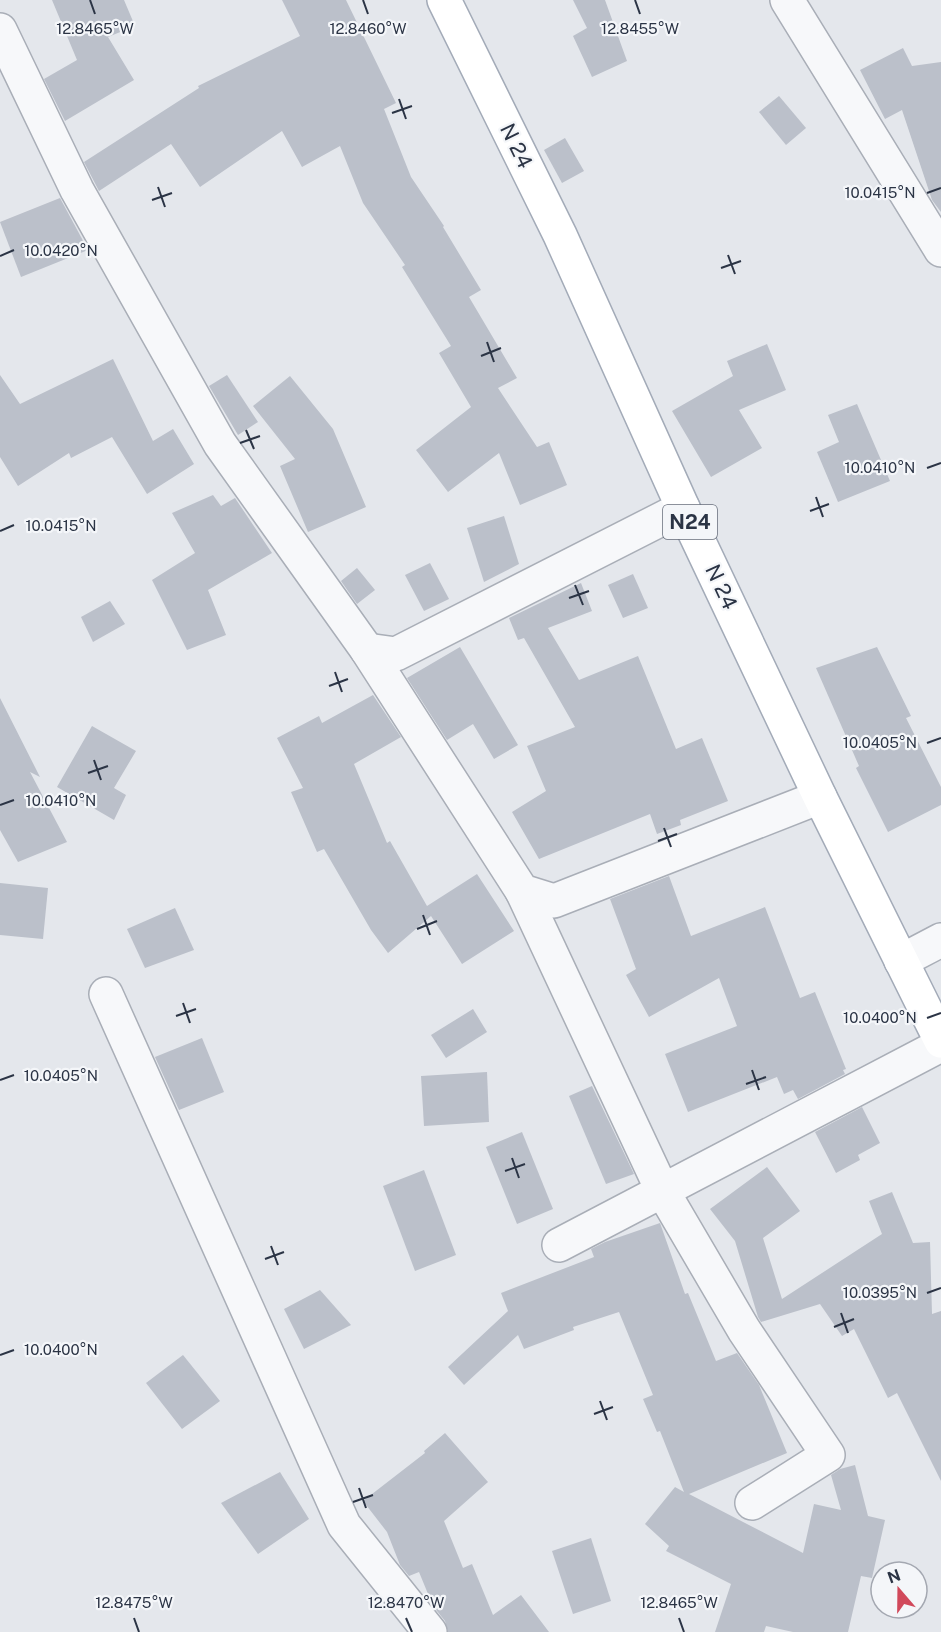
<svg xmlns="http://www.w3.org/2000/svg" width="941" height="1632" font-family="'Public Sans',sans-serif">
<rect width="100%" height="100%" fill="#e4e7ec"/>
<g fill="#bbc0ca">
<path d="M52 0H124L135 26 108 37 134 80 65 121 44 79 77 60Z"/>
<path d="M282 0H346L396 103 384 109 411 177 444 226 443 227 481 290 469 297 517 378 498 388 537 447 549 442 567 485 520 505 499 453 448 492 416 450 471 407 439 353 451 346 402 267 405 265 363 203 340 146 302 167 282 131 200 187 171 144 99 191 84 162 199 88 198 86 300 36Z"/>
<path d="M573 0H605L627 61 592 77 573 36 587 28Z"/>
<path d="M903 48 912 66 941 62V212L932 200 902 110 885 119 860 70Z"/>
<path d="M779 96 806 128 786 145 759 112Z"/>
<path d="M565 138 584 171 562 183 544 150Z"/>
<path d="M60 198 88 250 21 277 0 222Z"/>
<path d="M767 344 786 390 739 410 762 448 711 477 672 411 733 376 727 361Z"/>
<path d="M113 359 153 441 173 429 194 464 147 494 112 437 71 458 69 453 18 486 0 457V375L20 404Z"/>
<path d="M227 375 258 422 238 435 209 386Z"/>
<path d="M290 376 333 429 366 507 308 532 280 466 295 459 253 406Z"/>
<path d="M857 404 890 481 838 502 817 452 839 442 828 415Z"/>
<path d="M213 495 221 506 235 498 272 553 208 590 226 635 187 650 152 580 195 553 172 513Z"/>
<path d="M504 516 519 564 484 582 467 528Z"/>
<path d="M430 563 449 599 424 611 405 575Z"/>
<path d="M357 568 375 590 357 604 341 581Z"/>
<path d="M633 574 648 608 623 618 608 585Z"/>
<path d="M581 583 592 611 548 628 579 680 638 656 676 749 702 738 728 801 680 820 681 825 657 834 650 814 539 859 512 812 546 791 527 746 575 727 524 638 518 640 509 618Z"/>
<path d="M110 601 125 624 93 642 81 617Z"/>
<path d="M460 647 518 745 494 759 473 724 447 740 407 678Z"/>
<path d="M877 647 911 716 906 718 941 787V805L888 832 856 768 859 766 816 668Z"/>
<path d="M373 695 401 737 354 764 387 843 390 841 427 906 477 874 514 931 462 964 431 916 388 953 371 930 324 849 317 852 291 792 303 788 277 738 319 716 322 723Z"/>
<path d="M0 698 40 777 30 772 67 842 18 862 0 830Z"/>
<path d="M92 726 136 751 114 788 126 795 114 820 57 787Z"/>
<path d="M669 876 691 936 765 907 800 998 815 992 846 1069 843 1070 845 1074 798 1099 793 1090 784 1094 777 1077 688 1112 665 1054 737 1026 719 978 649 1017 626 975 636 969 610 899Z"/>
<path d="M0 883 48 888 43 939 0 935Z"/>
<path d="M175 908 194 950 145 968 127 929Z"/>
<path d="M473 1009 487 1032 446 1058 431 1035Z"/>
<path d="M202 1038 224 1092 179 1110 155 1057Z"/>
<path d="M487 1072 489 1122 424 1126 421 1076Z"/>
<path d="M592 1086 634 1174 606 1184 569 1096Z"/>
<path d="M862 1107 880 1143 858 1155 860 1160 836 1173 815 1132Z"/>
<path d="M522 1132 553 1209 517 1224 486 1147Z"/>
<path d="M767 1167 800 1211 763 1238 782 1299 882 1234 869 1201 892 1192 913 1243 930 1242 932 1314 941 1311V1481L897 1393 888 1398 854 1329 842 1336 820 1304 761 1322 758 1317 735 1241 710 1209Z"/>
<path d="M424 1170 456 1255 415 1271 383 1186Z"/>
<path d="M660 1223 685 1294 688 1293 716 1361 737 1353 759 1385 787 1453 689 1494 803 1553 814 1504 841 1510 831 1475 840 1469 855 1465 868 1516 885 1520 872 1578 861 1576 848 1632H793L766 1626 764 1632H715L731 1584 666 1551 669 1546 645 1524 675 1487 684 1492 660 1431 657 1432 643 1399 653 1395 619 1312 573 1327 574 1330 524 1349 518 1335 464 1385 448 1367 508 1311 501 1293 594 1257 591 1249 605 1242Z"/>
<path d="M320 1290 351 1325 304 1349 284 1309Z"/>
<path d="M183 1355 220 1401 182 1429 146 1383Z"/>
<path d="M445 1433 488 1482 444 1521 463 1568 472 1564 493 1615 521 1595 549 1632H448L445 1621 433 1606 419 1572 409 1576 400 1565 387 1532 363 1501 425 1453 424 1451Z"/>
<path d="M280 1472 309 1519 258 1554 221 1503Z"/>
<path d="M591 1538 611 1601 573 1614 552 1551Z"/>
</g>
<g fill="none" stroke-linecap="round" stroke-linejoin="round">
<g stroke="#a9aeb7" stroke-width="36">
<g id="minor">
<path d="M787 0 941 250"/>
<path d="M0 30 77 190 220 444 367 650 522 891 554 901 820 797"/>
<path d="M367 650 396 654 683 508"/>
<path d="M522 891 662 1190 744 1330 828 1455 752 1503"/>
<path d="M901 961 941 940"/>
<path d="M106 994 344 1525 430 1632"/>
<path d="M559 1245 941 1045"/>
</g>
</g>
<g stroke="#a3abb8" stroke-width="36">
<path id="major" d="M444 0 560 235 683 508 820 797 941 1041"/>
</g>
<use href="#minor" stroke="#f7f8fa" stroke-width="33"/>
<use href="#major" stroke="#fff" stroke-width="33"/>
</g>
<path fill="none" stroke="#2b3445" stroke-width="2" d="M90 0 95 14M363 0 368 14M635 0 640 14M399 99 406 119M392 113 412 106M158 187 165 207M927 193 941 188M152 200 172 193M728 255 735 274M0 256 14 250M721 268 741 261M487 342 494 362M481 356 501 348M246 430 254 449M240 443 260 436M927 468 941 463M816 497 823 517M810 511 829 504M0 531 14 525M575 585 583 605M569 598 589 591M335 672 342 692M329 686 348 679M927 743 941 738M94 760 101 780M88 773 108 766M0 805 14 800M664 828 671 847M658 841 677 834M423 915 430 935M417 929 437 921M183 1003 190 1023M176 1016 196 1009M927 1018 941 1013M752 1070 759 1090M0 1080 14 1075M746 1084 766 1077M512 1158 519 1178M505 1171 525 1164M271 1246 278 1265M265 1259 284 1252M927 1293 941 1288M841 1313 848 1333M834 1327 854 1319M0 1355 14 1350M600 1401 607 1420M594 1414 613 1407M359 1488 366 1508M353 1502 373 1495M134 1618 139 1632M406 1618 412 1632M679 1618 684 1632"/>
<g text-anchor="middle" stroke-width="4.5" stroke-linejoin="round" paint-order="stroke">
<rect fill="#f4f6f9" stroke="#676e7b" stroke-width="1.5" x="663" y="505" width="54" height="34" rx="4.5"/>
<g font-size="20" font-weight="bold" fill="#2b3445">
<text x="690" y="529">N24</text>
</g>
<g font-size="21" fill="#2b3445" stroke="#f4f6f9">
<text transform="translate(516 146) rotate(64)" y="7">N 24</text>
<text transform="translate(721 587) rotate(65)" y="7">N 24</text>
</g>
</g>
<g font-size="15" text-anchor="middle" fill="#2b3445" stroke="#f4f6f9" stroke-width="4.5" stroke-linejoin="round" paint-order="stroke">
<text x="95" y="34">12.8465°W</text>
<text x="368" y="34">12.8460°W</text>
<text x="640" y="34">12.8455°W</text>
<text x="880" y="198">10.0415°N</text>
<text x="61" y="256">10.0420°N</text>
<text x="880" y="473">10.0410°N</text>
<text x="61" y="531">10.0415°N</text>
<text x="880" y="748">10.0405°N</text>
<text x="61" y="806">10.0410°N</text>
<text x="880" y="1023">10.0400°N</text>
<text x="61" y="1081">10.0405°N</text>
<text x="880" y="1298">10.0395°N</text>
<text x="61" y="1355">10.0400°N</text>
<text x="134" y="1608">12.8475°W</text>
<text x="406" y="1608">12.8470°W</text>
<text x="679" y="1608">12.8465°W</text>
</g>
<g transform="translate(899 1590) rotate(340)"><circle r="28" fill="#f4f6f9" stroke="#a4a8b1" stroke-width="1.5"/>
<path d="M0-4.5L10 22L0 15L-10 22Z" fill="#d1495b"/>
<text y="-9" font-size="16" font-weight="bold" text-anchor="middle" fill="#2b3445">N</text>
</g>
</svg>
